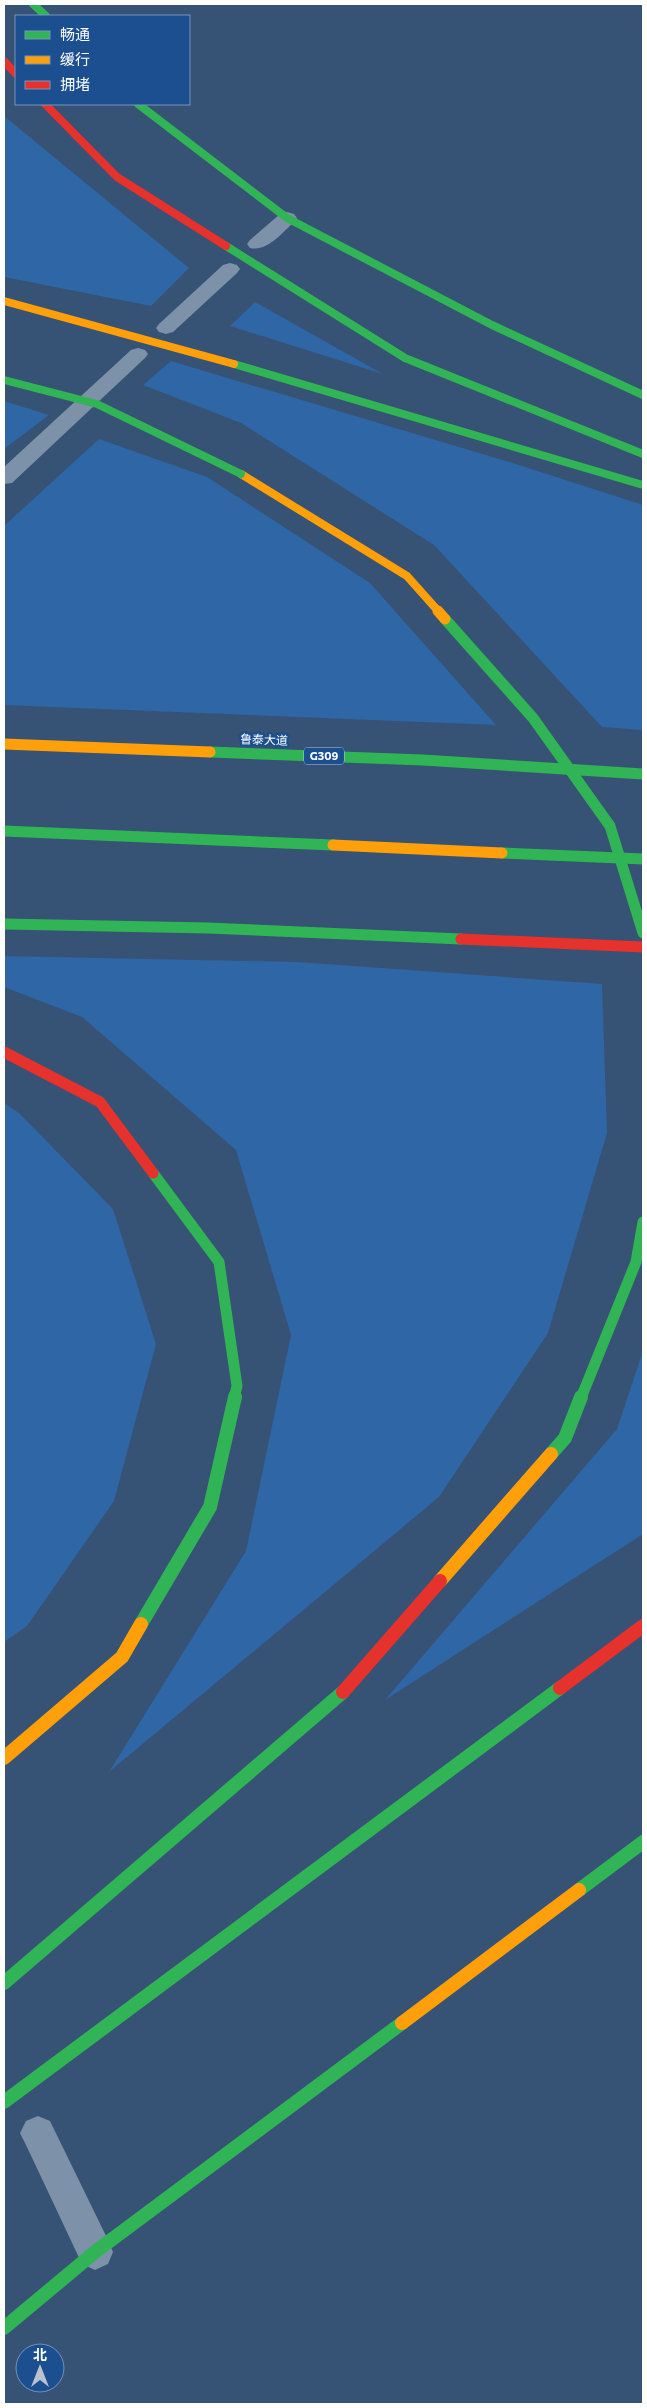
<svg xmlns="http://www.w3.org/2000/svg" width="647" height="2408" font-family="Commissioner,'Noto Sans SC',sans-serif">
<rect width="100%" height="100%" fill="#365274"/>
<g fill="#2f66a5">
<path d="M4 116 189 268 151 306 4 277Z"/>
<path d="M255 302 383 374 230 326Z"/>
<path d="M171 361 519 465 643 505V730L602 727 434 545 241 423 143 385Z"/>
<path d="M4 401 49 415 4 449Z"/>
<path d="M99 439 207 477 370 583 496 725 4 705V526Z"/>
<path d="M4 956 298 962 602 984 607 1133 548 1333 439 1497 109 1772 246 1551 291 1335 236 1150 82 1017 4 987Z"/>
<path d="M4 1103 19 1113 113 1209 156 1344 114 1501 27 1626 4 1642Z"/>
<path d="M643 1351V1534L385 1700 617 1429Z"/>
</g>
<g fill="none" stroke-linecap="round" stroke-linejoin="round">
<g fill="#7d92a8" fill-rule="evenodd">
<path d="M287 212 294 214 297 218 294 222C282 233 267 252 250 248L247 244 250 240 280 214Z"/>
<path d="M230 263 237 265 240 269 237 273 173 332 166 334 159 332 156 328 159 324 223 265Z"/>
<path d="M138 348 145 350 148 354 145 358 12 483 4 484V467L131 350Z"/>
<path d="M38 2116 50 2121 108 2240 113 2252 108 2264 95 2270 82 2264 26 2145 20 2133 26 2121Z"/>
</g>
<g stroke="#30b455" stroke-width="8">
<path d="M33 4 46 16"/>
<path d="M138 104 287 218 492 325 643 395"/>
<path d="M226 246 405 358 643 454"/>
<path d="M234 364 643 485"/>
</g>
<g stroke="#30b455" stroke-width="11">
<path d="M445 619 533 718 610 826 643 933"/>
<path d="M4 924 208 928 461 939"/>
<path d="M153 1173 219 1262 237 1386 234 1398"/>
<path d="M581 1398 636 1262 643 1222"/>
</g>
<g stroke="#30b455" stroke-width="14">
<path d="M551 1454 565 1438 581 1397"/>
<path d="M141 1624 210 1507 235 1397"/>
<path d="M579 1890 643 1842"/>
<path d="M4 1983 343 1692"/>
<path d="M4 2102 560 1688"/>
<path d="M4 2328 95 2252 402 2023"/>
</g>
<g stroke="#ff9f0a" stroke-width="8">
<path d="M4 301 234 364"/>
<path d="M241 474 407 576 439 612"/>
</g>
<path stroke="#ff9f0a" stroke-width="11" d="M438 611 445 619"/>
<g stroke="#ff9f0a" stroke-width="14">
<path d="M440 1581 551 1454"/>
<path d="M4 1758 122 1657 141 1624"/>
<path d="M402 2023 579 1890"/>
</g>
<g stroke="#e5322d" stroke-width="8">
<path d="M4 61 16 74"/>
<path d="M45 104 117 177 226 246"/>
</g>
<g stroke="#e5322d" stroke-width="11">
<path d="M461 939 643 947"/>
<path d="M4 1052 100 1102 153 1173"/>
</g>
<g stroke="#e5322d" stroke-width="14">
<path d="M560 1688 643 1626"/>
<path d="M343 1692 440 1581"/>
</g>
<path stroke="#30b455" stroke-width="8" d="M4 380 97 404 241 474"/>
<g stroke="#30b455" stroke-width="11">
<path d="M210 752 423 760 643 774"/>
<path d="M4 831 333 845"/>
<path d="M502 853 643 859"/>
</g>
<g stroke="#ff9f0a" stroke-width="11">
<path d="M4 744 210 752"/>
<path d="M333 845 502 853"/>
</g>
</g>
<g text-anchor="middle" stroke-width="4.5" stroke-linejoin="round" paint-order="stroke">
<rect fill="#1b4f8f" stroke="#bbcadd" stroke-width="1" x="304" y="747.5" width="40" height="17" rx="4"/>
<g font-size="11" font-weight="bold" fill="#fff">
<text x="324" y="760">G309</text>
</g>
<g font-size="12" fill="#fff" stroke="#1b4f8f">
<text transform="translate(264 740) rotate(2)" y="4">鲁泰大道</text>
</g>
</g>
<rect width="647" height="2408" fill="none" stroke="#ffffff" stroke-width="10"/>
<rect x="15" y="15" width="175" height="90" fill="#1b4f8f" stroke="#7695bc"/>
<rect x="25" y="31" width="25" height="8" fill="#30b455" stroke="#7695bc"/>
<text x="60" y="40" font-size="15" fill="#ffffff">畅通</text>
<rect x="25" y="56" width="25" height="8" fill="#ff9f0a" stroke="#7695bc"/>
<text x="60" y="65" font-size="15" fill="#ffffff">缓行</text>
<rect x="25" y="81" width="25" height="8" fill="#e5322d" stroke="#7695bc"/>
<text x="60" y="90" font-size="15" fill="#ffffff">拥堵</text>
<g transform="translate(40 2368)"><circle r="24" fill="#1b4f8f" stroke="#7695bc"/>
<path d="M0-4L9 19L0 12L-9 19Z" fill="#b9c2ce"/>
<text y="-8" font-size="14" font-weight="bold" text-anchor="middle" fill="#ffffff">北</text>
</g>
</svg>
